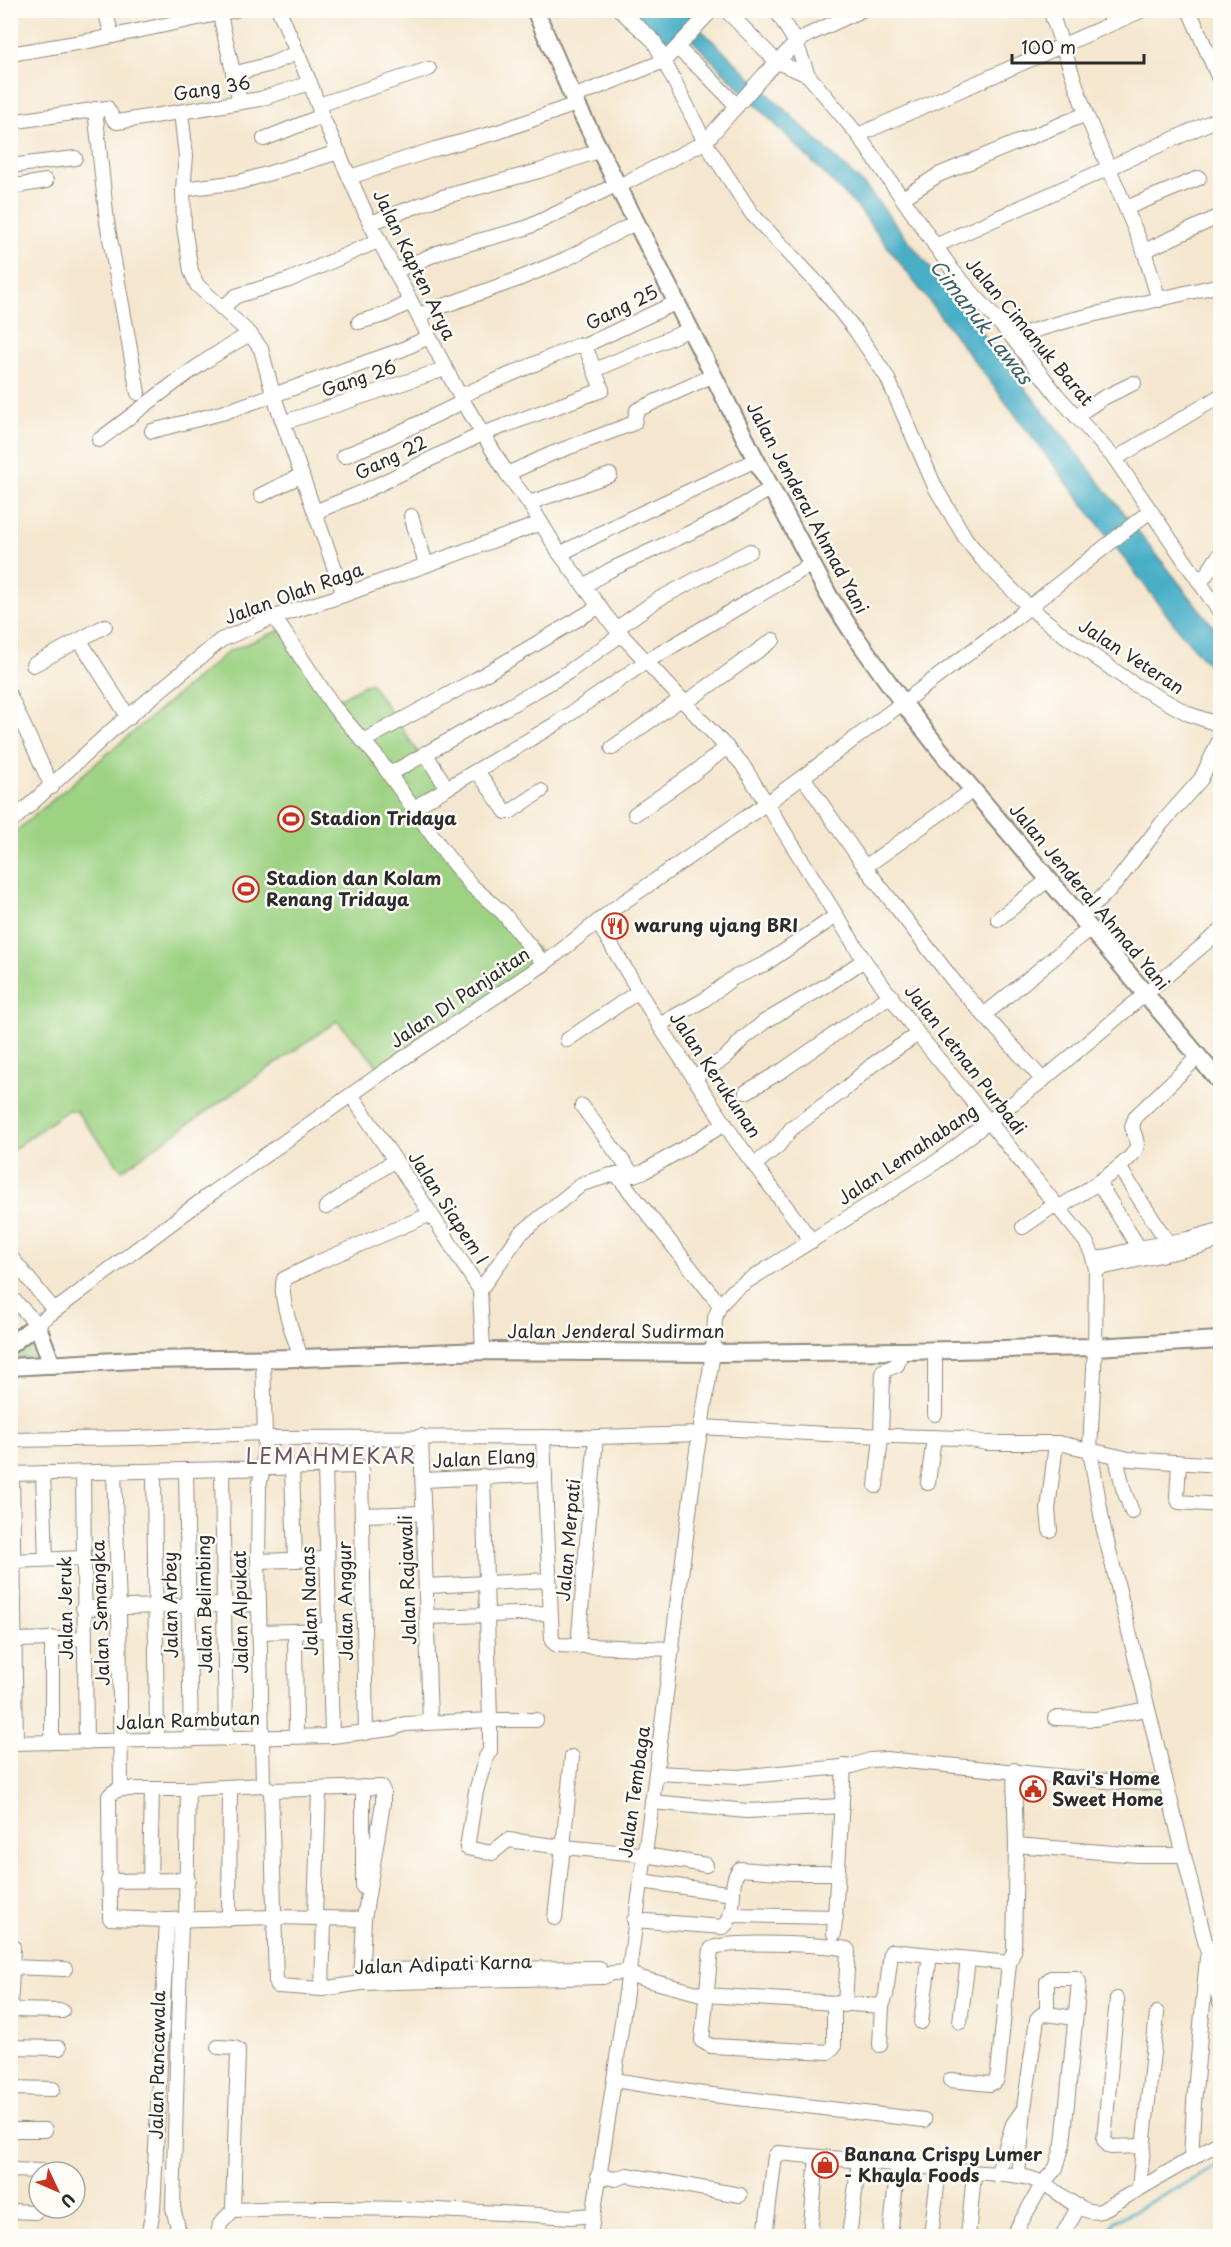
<svg xmlns="http://www.w3.org/2000/svg" width="1231" height="2247" font-family="'Playpen Sans',sans-serif">
<rect width="100%" height="100%" fill="#fdfcf7"/>
<filter id="ink" filterUnits="userSpaceOnUse"><feTurbulence type="fractalNoise" baseFrequency=".0167" numOctaves="2"/><feDisplacementMap in="SourceGraphic" scale="12" xChannelSelector="R" yChannelSelector="G"/><feConvolveMatrix kernelMatrix="1 2 1 2 8 2 1 2 1" color-interpolation-filters="sRGB"/></filter>
<filter id="wash" filterUnits="userSpaceOnUse"><feTurbulence type="fractalNoise" baseFrequency=".008" numOctaves="4" result="noise"/><feDisplacementMap in="SourceGraphic" scale="24" xChannelSelector="R" yChannelSelector="G"/><feGaussianBlur stdDeviation="1.35" result="paint"/><feColorMatrix in="noise" values="0 0 0 0 0 0 0 0 0 0 0 0 0 0 0 0 0 1.4 0 .05"/><feComposite in="paint" operator="in"/></filter>
<g filter="url(#wash)">
<rect width="100%" height="100%" fill="#f5e7cf"/>
<g fill="#9dd283" stroke="#647e57" stroke-width="1.5">
<path d="M283 629 333 702 370 682 448 796 419 815 464 876 544 957 383 1072 337 1021 122 1170 76 1111 68 1110 11 1151 10 836 229 651Z"/>
<path d="M32 1338 38 1339 43 1355 39 1357 11 1359V1356Z"/>
</g>
<path fill="#48afc7" stroke="#3a6d79" stroke-width="1.5" d="M630 11H695L690 16 695 24 867 188 1220 635V678L1181 633 859 209 686 34 669 43 655 34Z"/>
<g fill="none" stroke-linecap="round" stroke-linejoin="round">
<path stroke="#48afc7" stroke-width="3" d="M1106 2236 1115 2221 1220 2165"/>
</g>
</g>
<g filter="url(#ink)">
<g fill="none" stroke-linecap="round" stroke-linejoin="round">
<g stroke="#90897d" stroke-width="16">
<g id="minor">
<path d="M105 10 112 36"/>
<path d="M279 10 310 83 322 116 370 223 460 396 507 474 529 503 560 554 616 629 742 764 864 960 918 1034 1086 1242 1092 1254 1096 1269 1095 1347 1090 1450 1103 1526 1220 2002"/>
<path d="M620 10 654 41 705 142 752 214 821 287 856 331 887 377 936 489 966 539 982 559 1029 607 1057 630 1132 683 1189 714 1220 725"/>
<path d="M726 10 777 62 808 75"/>
<path d="M776 10 796 43 808 75 858 135 953 271 1012 337 1057 395 1115 459 1220 612"/>
<path d="M1050 10 1086 114 1144 251 1159 300"/>
<path d="M1189 10 1220 81"/>
<path d="M220 15 240 102"/>
<path d="M677 48 706 74 737 106"/>
<path d="M10 54 94 40 236 10"/>
<path d="M233 74 271 64 296 53"/>
<path d="M573 97 664 61 712 10"/>
<path d="M318 105 429 69"/>
<path d="M95 109 107 222 138 393"/>
<path d="M181 112 186 156 183 189 184 227 191 271 197 285 250 334"/>
<path d="M10 122 107 108 114 120 117 122 260 99 310 83"/>
<path d="M858 135 1143 10"/>
<path d="M264 139 322 116"/>
<path d="M10 166 75 158"/>
<path d="M350 177 435 149 498 132 576 104"/>
<path d="M619 186 705 142 764 75 796 43 808 35 862 10"/>
<path d="M10 187 46 181"/>
<path d="M183 189 240 182 339 152"/>
<path d="M903 198 938 175 1086 114"/>
<path d="M1126 208 1199 178"/>
<path d="M370 223 439 198 539 171 601 150"/>
<path d="M935 246 1220 118"/>
<path d="M1144 251 1220 216"/>
<path d="M395 271 445 250 526 228 618 184"/>
<path d="M222 308 236 296 289 280 380 240"/>
<path d="M418 315 516 280 566 259 637 222"/>
<path d="M359 322 384 315 411 302"/>
<path d="M1012 337 1070 320 1220 285"/>
<path d="M584 346 677 302"/>
<path d="M595 370 691 329"/>
<path d="M1076 416 1103 398 1134 383"/>
<path d="M285 422 445 369"/>
<path d="M152 431 225 412 401 350 429 337"/>
<path d="M99 440C148 404 196 363 250 334L261 349 273 394 344 595"/>
<path d="M344 456 388 438 463 402"/>
<path d="M1115 459 1220 396"/>
<path d="M507 474 551 454 634 423 637 410 714 375"/>
<path d="M261 495 302 475"/>
<path d="M529 503 610 475"/>
<path d="M315 512 363 492 482 434 602 390 586 348 579 345 460 396"/>
<path d="M411 516 426 564"/>
<path d="M560 554 631 518 756 460"/>
<path d="M1201 582 1220 554"/>
<path d="M584 586 610 570 721 518 772 488"/>
<path d="M274 617 334 707 377 757 447 856 472 886 503 913 544 964"/>
<path d="M616 629 657 600 750 551"/>
<path d="M80 641 129 718"/>
<path d="M33 665 105 626"/>
<path d="M10 696 52 787"/>
<path d="M685 703 773 640"/>
<path d="M363 741 475 680 600 606"/>
<path d="M612 748 681 699"/>
<path d="M425 753 447 788 554 725 647 661 812 564"/>
<path d="M477 771 506 812H510L541 791"/>
<path d="M390 774 567 673 622 634"/>
<path d="M803 777 865 867 956 984 1043 1080"/>
<path d="M412 809 447 788"/>
<path d="M635 814 694 773 727 747"/>
<path d="M10 823 112 730 221 640 274 617 344 595 541 523"/>
<path d="M865 867 973 790"/>
<path d="M998 919 1048 880"/>
<path d="M1080 919 1115 884 1162 823 1201 779 1220 739"/>
<path d="M598 923 659 1025 737 1142 812 1241"/>
<path d="M984 1015 1089 929"/>
<path d="M659 1025 704 1000 733 978 765 964 836 916"/>
<path d="M567 1040 639 991"/>
<path d="M694 1077 725 1058 743 1039 764 1022 827 985 864 960"/>
<path d="M746 1092 783 1070 891 995"/>
<path d="M352 1096 431 1214 480 1290 483 1351"/>
<path d="M582 1106 633 1175"/>
<path d="M754 1165 778 1146 791 1129 844 1090 872 1065 918 1034"/>
<path d="M1119 1167 1168 1243"/>
<path d="M617 1175 720 1305"/>
<path d="M1098 1182 1139 1248"/>
<path d="M326 1207 395 1160"/>
<path d="M1060 1207C1077 1196 1128 1166 1136 1149 1139 1142 1133 1133 1132 1126L1136 1116 1198 1057"/>
<path d="M1023 1227 1056 1204"/>
<path d="M10 1256 54 1310"/>
<path d="M1094 1260 1139 1248 1188 1239 1220 1230"/>
<path d="M1096 1269 1197 1247 1220 1240"/>
<path d="M480 1290 520 1234 582 1184 611 1175H633L645 1171 725 1124"/>
<path d="M10 1296 37 1324 213 1192 389 1068 544 964 615 908 767 803 861 734 1013 620 1150 511"/>
<path d="M935 1350V1414"/>
<path d="M301 1358C295 1339 278 1298 284 1279L319 1262 431 1214"/>
<path d="M701 1427 826 1434 960 1438 987 1443H1059L1129 1459 1220 1465"/>
<path d="M421 1436 430 1722"/>
<path d="M543 1437 552 1641 557 1645 673 1649"/>
<path d="M265 1438 596 1437 700 1434"/>
<path d="M10 1440 134 1438 265 1433"/>
<path d="M1116 1457 1123 1488 1132 1512"/>
<path d="M1179 1463 1177 1497 1179 1502 1220 1505"/>
<path d="M325 1466 332 1736"/>
<path d="M292 1468 295 1560"/>
<path d="M222 1470 226 1739"/>
<path d="M186 1471 191 1740"/>
<path d="M114 1472 119 1608 121 1789"/>
<path d="M154 1472 157 1740"/>
<path d="M43 1473 46 1559"/>
<path d="M83 1473 86 1742"/>
<path d="M10 1474 359 1466 361 1471 366 1733"/>
<path d="M12 1474 16 1743"/>
<path d="M424 1480 545 1474"/>
<path d="M928 1483 934 1437"/>
<path d="M876 1486 881 1436 883 1371 897 1365 903 1351"/>
<path d="M363 1515 424 1513"/>
<path d="M1050 1530 1048 1510 1056 1443"/>
<path d="M13 1561 83 1558"/>
<path d="M258 1561 327 1559"/>
<path d="M427 1586 549 1580"/>
<path d="M83 1608 258 1604"/>
<path d="M428 1617 550 1613"/>
<path d="M259 1632 329 1630"/>
<path d="M295 1632 296 1736"/>
<path d="M52 1638V1742"/>
<path d="M16 1640 84 1638"/>
<path d="M578 1646 596 1437"/>
<path d="M1055 1718 1095 1719 1147 1709"/>
<path d="M536 1720H490V1751L486 1757 476 1791 467 1848 492 1853 508 1840 563 1847 572 1757"/>
<path d="M10 1743 332 1736 391 1729 405 1724 490 1720 483 1476"/>
<path d="M1014 1770 1016 1845"/>
<path d="M656 1773 738 1777 852 1766 870 1760 886 1759 1117 1782 1166 1783"/>
<path d="M263 1785 258 1561 259 1486 263 1468 265 1438 263 1359"/>
<path d="M363 1787V1887"/>
<path d="M271 1790 276 1984 278 1986 322 1989 361 1983 396 1982 603 1977 612 1973 627 1972 640 1978 705 1995 882 2006 886 1995 891 1952 892 1951 1009 1963 1014 1951 1016 1845 1138 1855H1184"/>
<path d="M652 1802 747 1811 842 1806"/>
<path d="M150 1880 152 1790"/>
<path d="M108 1881 188 1880"/>
<path d="M641 1881 733 1894"/>
<path d="M730 1915 836 1917"/>
<path d="M315 1918 319 1789"/>
<path d="M555 1918 563 1847 639 1854 706 1865"/>
<path d="M229 1919 230 1787"/>
<path d="M186 1920 188 1789"/>
<path d="M634 1920 723 1927C740 1915 726 1883 740 1869L791 1873H837"/>
<path d="M834 1934 844 1766"/>
<path d="M10 1967 65 1969"/>
<path d="M361 1970 599 1968"/>
<path d="M361 1983 364 1919 275 1917 167 1920 110 1918 109 1796 113 1792 121 1789H188L263 1785 271 1790 381 1787 383 1791V1803L364 1919"/>
<path d="M322 1989 324 1919"/>
<path d="M1117 1999 1104 2140 1110 2147 1142 2146"/>
<path d="M834 2004V2046L829 2052 711 2046 702 2041 711 1949C721 1939 828 1945 847 1949L848 1951 845 2005"/>
<path d="M10 2010 62 2011"/>
<path d="M10 2013 13 1947"/>
<path d="M1047 2014 1075 2018"/>
<path d="M921 2022 930 1955"/>
<path d="M960 2022 968 1960"/>
<path d="M880 2045 882 2006"/>
<path d="M10 2047 59 2048"/>
<path d="M218 2047 235 2048 238 2050 233 2210C346 2205 458 2210 571 2217L592 2215"/>
<path d="M614 2080 696 2093 924 2120"/>
<path d="M950 2080 990 2084 996 2081 998 2073 1009 1963"/>
<path d="M10 2088 53 2089"/>
<path d="M10 2130H45"/>
<path d="M1191 2159 1194 2103 1207 1958"/>
<path d="M10 2170 41 2171"/>
<path d="M598 2175 615 2179 627 2175 740 2195"/>
<path d="M997 2175 1013 2124 1023 2110"/>
<path d="M1139 2188 1157 2013"/>
<path d="M10 2211 35 2212"/>
<path d="M148 2236 153 2210 167 1920"/>
<path d="M180 2236 173 2208 181 1920"/>
<path d="M218 2236 220 2224 233 2210"/>
<path d="M590 2236 614 2080 656 1773 696 1457 713 1353 715 1318 720 1305 735 1289 936 1162 1043 1080 1220 931"/>
<path d="M765 2236 775 2156 778 2153 957 2170C986 2176 1018 2170 1044 2184 1061 2192 1081 2216 1101 2211L1220 2142"/>
<path d="M810 2236 817 2157"/>
<path d="M849 2236 859 2162"/>
<path d="M890 2236 898 2165"/>
<path d="M931 2236 939 2169"/>
<path d="M968 2236 974 2174"/>
<path d="M1013 2236 1043 2183 1056 2168 1063 2144 1079 1982 1076 1978H1051L1047 1982V2014L1041 2015 1037 2019 1024 2108 1018 2175"/>
<path d="M1062 2236 1079 2206"/>
</g>
</g>
<g stroke="#90897d" stroke-width="20">
<g id="major">
<path d="M535 10 573 97 756 460 829 596 853 633 903 703 951 764 1220 1082"/>
<path d="M10 1345 37 1324 52 1365"/>
<path d="M10 1367 134 1360 301 1358 483 1351 713 1353 903 1351 1095 1347 1220 1340"/>
</g>
</g>
<use href="#minor" stroke="#fff" stroke-width="14"/>
<use href="#major" stroke="#fff" stroke-width="16"/>
</g>
</g>
<defs>
<g id="stadium-ring" transform="scale(1.35)"><circle r="9.5" fill="#fdfcf7" stroke="#c8321e" stroke-width="1.5"/><path d="M0-5a6.5 5 0 1 0 0 10a6.5 5 0 1 0 0-10ZM-3.5-1.8h7v3.6h-7Z" fill="#c8321e"/></g>
<g id="restaurant-ring" transform="scale(1.35)"><circle r="9.5" fill="#fdfcf7" stroke="#c8321e" stroke-width="1.5"/><path d="M-5-6h1v4h1v-4h1v4h1v-4h1v5L-1.5 .5V6h-2V.5L-5-1ZM5-6V6H3V1.5H1.5Q1.5-4 5-6Z" fill="#c8321e"/></g>
<g id="civic-ring" transform="scale(1.35)"><circle r="9.5" fill="#fdfcf7" stroke="#c8321e" stroke-width="1.5"/><path d="M-.6-6.5H3V-4.5H.6V-3L4-1V1h2V6H-6V1h2V-1L-.6-3ZM-1.2 2.5V6h2.4V2.5Z" fill="#c8321e"/></g>
<g id="shop-ring" transform="scale(1.35)"><circle r="9.5" fill="#fdfcf7" stroke="#c8321e" stroke-width="1.5"/><path d="M-5-2.5h2.3a2.7 3.5 0 0 1 5.4 0H5L5.5 6h-11ZM-1.5-2.5h3a1.5 2.3 0 0 0-3 0Z" fill="#c8321e"/></g>
</defs>
<g fill-rule="evenodd">
<use href="#stadium-ring" x="291" y="819"/>
<use href="#stadium-ring" x="246" y="889"/>
<use href="#restaurant-ring" x="615" y="926"/>
<use href="#civic-ring" x="1033" y="1789"/>
<use href="#shop-ring" x="825" y="2165"/>
</g>
<g text-anchor="middle" stroke-width="5" stroke-linejoin="round" paint-order="stroke">
<g font-size="18" fill="#2b2b2b" stroke="#fdfcf7">
<text transform="translate(212 89) rotate(-9)" y="6">Gang 36</text>
<text transform="translate(414 265) rotate(64)" y="6">Jalan Kapten Arya</text>
<text transform="translate(622 308) rotate(-26)" y="6">Gang 25</text>
<text transform="translate(1029 332) rotate(50)" y="6">Jalan Cimanuk Barat</text>
<text transform="translate(359 379) rotate(-19)" y="6">Gang 26</text>
<text transform="translate(391 458) rotate(-26)" y="6">Gang 22</text>
<text transform="translate(807 508) rotate(62)" y="6">Jalan Jenderal Ahmad Yani</text>
<text transform="translate(294 594) rotate(-20)" y="6">Jalan Olah Raga</text>
<text transform="translate(1131 657) rotate(33)" y="6">Jalan Veteran</text>
<text transform="translate(1089 897) rotate(50)" y="6">Jalan Jenderal Ahmad Yani</text>
<text transform="translate(460 998) rotate(-34)" y="6">Jalan DI Panjaitan</text>
<text transform="translate(965 1060) rotate(52)" y="6">Jalan Letnan Purbadi</text>
<text transform="translate(715 1075) rotate(56)" y="6">Jalan Kerukunan</text>
<text transform="translate(908 1155) rotate(-34)" y="6">Jalan Lemahabang</text>
<text transform="translate(448 1208) rotate(57)" y="6">Jalan Siapem I</text>
<text x="616" y="1338">Jalan Jenderal Sudirman</text>
<text transform="translate(484 1459) rotate(-3)" y="6">Jalan Elang</text>
<text transform="translate(569 1540) rotate(-85)" y="6">Jalan Merpati</text>
<text transform="translate(408 1580) rotate(-92)" y="6">Jalan Rajawali</text>
<text transform="translate(310 1601) rotate(-92)" y="6">Jalan Nanas</text>
<text transform="translate(346 1601) rotate(-91)" y="6">Jalan Anggur</text>
<text transform="translate(205 1604) rotate(-91)" y="6">Jalan Belimbing</text>
<text transform="translate(171 1605) rotate(-91)" y="6">Jalan Arbey</text>
<text transform="translate(66 1608) rotate(-91)" y="6">Jalan Jeruk</text>
<text transform="translate(241 1612) rotate(-91)" y="6">Jalan Alpukat</text>
<text transform="translate(101 1613) rotate(-92)" y="6">Jalan Semangka</text>
<text transform="translate(188 1721) rotate(-2)" y="6">Jalan Rambutan</text>
<text transform="translate(635 1792) rotate(-82)" y="6">Jalan Tembaga</text>
<text transform="translate(443 1965) rotate(-2)" y="6">Jalan Adipati Karna</text>
<text transform="translate(158 2065) rotate(-89)" y="6">Jalan Pancawala</text>
</g>
<g font-size="18" font-weight="bold" fill="#2b2b2b" stroke="#fdfcf7" text-anchor="start">
<text x="310" y="825">Stadion Tridaya</text>
<text x="266" y="885">Stadion dan Kolam<tspan x="266" dy="21">Renang Tridaya</tspan></text>
<text x="634" y="932">warung ujang BRI</text>
<text x="1052" y="1785">Ravi's Home<tspan x="1052" dy="21">Sweet Home</tspan></text>
<text x="844" y="2161">Banana Crispy Lumer<tspan x="844" dy="21">- Khayla Foods</tspan></text>
</g>
<g font-size="20" font-style="italic" fill="#376069" stroke="#fdfcf7">
<text transform="translate(981 322) rotate(52)" y="7">Cimanuk Lawas</text>
</g>
<g font-size="21" letter-spacing="1.5" fill="#6a5562" stroke="#fdfcf7">
<text x="331" y="1464">LEMAHMEKAR</text>
</g>
</g>
<rect width="1231" height="2247" fill="none" stroke="#fdfcf7" stroke-width="36"/>
<g transform="translate(57 2190) rotate(134)"><circle r="28" fill="#fdfcf7" stroke="#a9a8a5" stroke-width="1.5"/>
<path d="M0-4.5L10 22L0 15L-10 22Z" fill="#c8321e"/>
<text y="-9" font-size="16" font-weight="bold" text-anchor="middle" fill="#2b2b2b">U</text>
</g>
<path d="M1012 54v9h132v-9" fill="none" stroke="#2b2b2b" stroke-width="3"/>
<text x="1021" y="54" font-size="18" fill="#2b2b2b" stroke="#fdfcf7" stroke-width="4.5" paint-order="stroke">100 m</text>
</svg>
